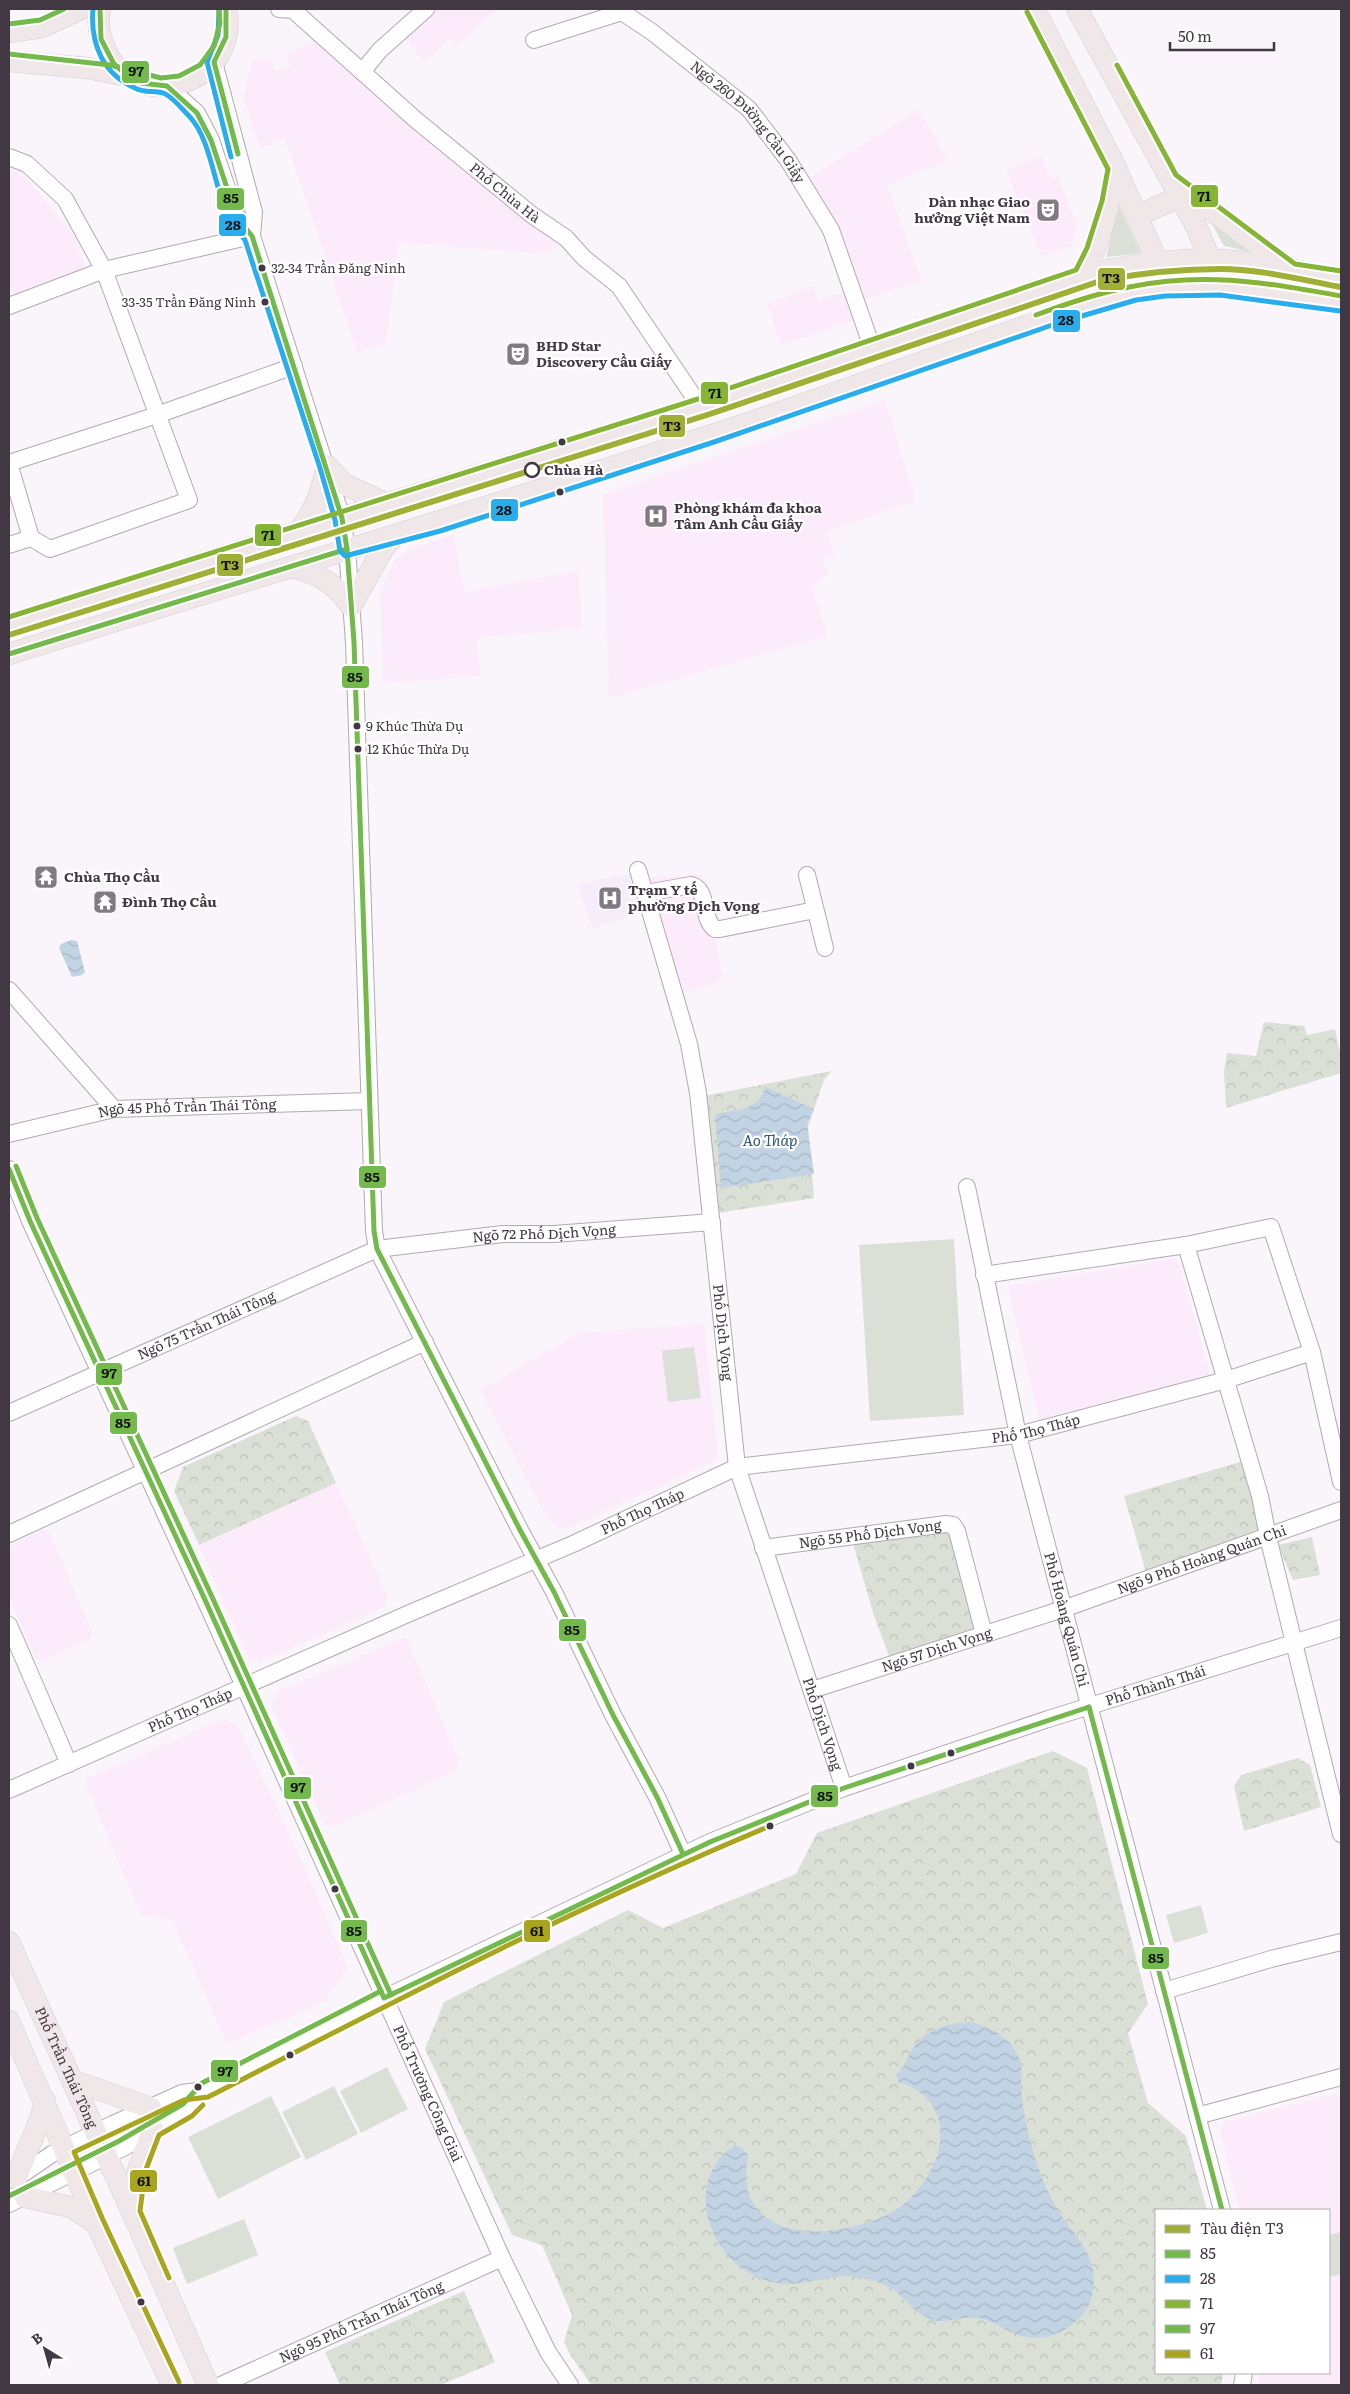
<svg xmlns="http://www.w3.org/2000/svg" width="1350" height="2394" font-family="Literata,serif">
<defs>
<pattern id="park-crowns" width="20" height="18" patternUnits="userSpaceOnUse" patternTransform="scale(1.25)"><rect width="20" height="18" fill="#dae0d6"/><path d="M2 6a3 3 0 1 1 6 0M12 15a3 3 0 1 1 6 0" fill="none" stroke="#bcc1b9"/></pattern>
<pattern id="water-waves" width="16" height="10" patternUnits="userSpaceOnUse" patternTransform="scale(1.25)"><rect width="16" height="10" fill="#c2d3e4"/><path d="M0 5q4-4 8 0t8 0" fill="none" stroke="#a8b6c5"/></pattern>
</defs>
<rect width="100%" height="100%" fill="#faf5fa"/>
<g fill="#fbebfb">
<path d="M436 9H495L497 11 456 45 451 38 424 61 403 36Z"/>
<path d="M317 42 382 98 559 245 549 254 399 242 386 343 357 352 285 139 260 148 244 98 252 61 272 57 274 71 290 68 286 53Z"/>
<path d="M918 110 936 138 947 161 887 185 922 281 860 301 804 181Z"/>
<path d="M1042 156 1051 179 1058 176 1074 218 1079 217 1071 246 1041 256 1006 170Z"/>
<path d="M9 168 25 177 74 235 84 263 77 278 9 302Z"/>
<path d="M813 286 819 301 849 290 860 318 781 345 767 304Z"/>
<path d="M885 400 916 500 827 532 835 556 822 559 828 574 812 589 828 636 609 698 603 495Z"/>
<path d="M454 535 464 592 578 571 582 628 477 638 480 676 383 683 380 593 387 577 395 560 409 549Z"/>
<path d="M701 875 723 977 716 983 681 994 646 878Z"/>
<path d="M1177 1258 1211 1376 1039 1419 1008 1286Z"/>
<path d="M704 1324 718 1457 709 1464 566 1529 556 1526 548 1520 480 1390 579 1333Z"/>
<path d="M336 1483 388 1596 385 1607 260 1662 248 1657 199 1546Z"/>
<path d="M44 1529 50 1533 92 1632 90 1639 42 1661 35 1658 9 1596V1546Z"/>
<path d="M406 1637 459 1760 456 1771 332 1827 324 1823 271 1705 277 1692Z"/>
<path d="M223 1719 238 1725 301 1859 348 1968 323 2002 227 2044 172 1920 141 1915 84 1780Z"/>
<path d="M1341 2093V2385H1258L1259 2373H1329V2210H1240L1220 2132 1224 2122Z"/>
</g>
<path fill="#f6edfb" d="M631 873 642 912 593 929 577 885Z"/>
<g fill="#dae0d6">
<path d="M1119 205 1141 253 1106 257Z"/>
<path d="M1211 222 1256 253 1224 246Z"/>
<path d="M954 1239 964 1415 870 1421 859 1245Z"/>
<path d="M694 1347 701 1398 668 1402 662 1351Z"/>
<path d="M1201 1905 1208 1933 1174 1943 1166 1915Z"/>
<path d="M387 2067 408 2109 361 2133 340 2091Z"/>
<path d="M334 2086 358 2134 306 2160 282 2112Z"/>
<path d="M271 2096 301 2157 218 2199 188 2137Z"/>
<path d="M244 2219 258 2255 187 2284 173 2248Z"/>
<path d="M1341 2232V2274L1329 2277V2235Z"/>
</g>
<g fill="url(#park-crowns)">
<path d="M1264 1022 1304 1026 1307 1035 1335 1029 1341 1057V1073L1226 1108 1224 1071 1227 1053 1256 1056Z"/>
<path d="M832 1071 824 1080 808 1127 814 1198 718 1213 703 1096Z"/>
<path d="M296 1416 308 1421 336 1483 199 1545 174 1491 183 1467Z"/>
<path d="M1250 1459 1268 1537 1148 1579 1124 1496Z"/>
<path d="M946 1524 984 1634 892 1664 873 1613 851 1536Z"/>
<path d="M1312 1537 1320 1575 1293 1580 1278 1545Z"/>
<path d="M1053 1751 1087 1768 1148 2004 1128 2033 1148 2103 1186 2136 1207 2210H1156V2373H1223L1221 2385H594L590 2383 571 2356 564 2342 572 2315 542 2245 512 2235 425 2049 444 2002 628 1910 663 1928 796 1874 817 1833Z"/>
<path d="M1298 1758 1310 1765 1321 1807 1244 1831 1234 1786 1241 1775Z"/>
<path d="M464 2291 495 2362 441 2385H340L325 2352Z"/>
</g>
<g fill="url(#water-waves)">
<path d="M71 940 77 941 85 972 82 975 72 977 59 948 61 944Z"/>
<path d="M766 1087 814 1109 807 1124 814 1174 721 1188 715 1114C740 1109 755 1112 766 1087Z"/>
<path d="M968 2022C990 2025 1013 2039 1020 2061 1022 2069 1021 2079 1021 2088 1023 2105 1025 2122 1030 2140 1036 2163 1044 2186 1056 2207 1072 2236 1099 2252 1093 2290 1091 2304 1086 2313 1075 2322 1062 2334 1044 2340 1026 2337 1009 2334 995 2321 978 2318 963 2315 947 2324 933 2320 916 2315 907 2300 894 2290 884 2284 873 2280 862 2278 836 2272 813 2284 787 2284 741 2283 701 2238 706 2192 708 2174 718 2154 735 2146L741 2147 748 2156C747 2164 745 2172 746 2179 752 2252 859 2236 900 2207 915 2196 925 2181 933 2166 940 2151 943 2134 938 2118 932 2099 917 2087 898 2082L896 2074C904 2069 908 2057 913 2048 925 2030 948 2023 968 2022Z"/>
</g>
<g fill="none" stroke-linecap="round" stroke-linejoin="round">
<g stroke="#b0aab1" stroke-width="18">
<g id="minor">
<path id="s1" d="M279 9 293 10 416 120 532 215 566 238 584 258 619 286 700 406"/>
<path id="s2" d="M534 40 622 12 652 32 749 109 788 160 831 230 872 347"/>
<path d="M214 62 254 212 252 236"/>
<path d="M362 72 380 50 426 9"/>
<path d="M167 86 197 113 211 140 237 218 252 236 342 518 347 549 354 642 374 1231 377 1249 520 1530 554 1592 613 1715 657 1797 683 1854"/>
<path d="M9 157 27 164 65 199 104 270 189 500 50 549 31 538 9 545"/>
<path d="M9 306 104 270 252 236"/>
<path d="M9 463 157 415 294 366"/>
<path d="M9 463 31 538"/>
<path id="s3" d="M638 870 689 1044 698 1093 737 1467 844 1788"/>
<path d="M807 875 825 948"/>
<path d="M646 893 691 885C710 890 700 918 715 929H720L815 910"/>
<path d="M9 990 114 1109"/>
<path id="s4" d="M9 1134 114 1109 369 1101"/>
<path id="s5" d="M9 1169 30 1221 206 1602 502 2258 548 2352 570 2385"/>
<path id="s6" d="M967 1187 1018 1435 1222 2210"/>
<path d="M1186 1245 1260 1496 1268 1537 1341 1834"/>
<path d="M984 1275 1186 1245 1271 1227 1312 1352 1341 1482"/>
<path id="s7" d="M9 1413 377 1249 503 1234H554L712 1222"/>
<path d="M9 1534 425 1342"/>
<path id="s8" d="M763 1548 946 1524 953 1525 957 1531 984 1634"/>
<path d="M9 1625 69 1764"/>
<path id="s9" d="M812 1690 1063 1609 1341 1510"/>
<path id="s10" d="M9 1790 410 1613 573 1544 737 1467 1018 1435 1226 1380 1312 1352"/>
<path d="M1164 1991 1271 1959 1341 1942"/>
<path d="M1197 2116 1341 2077"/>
<path id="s11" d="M14 2180 52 2154 113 2124 182 2093 205 2090 384 1998 710 1842 844 1788 1048 1719 1341 1628"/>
<path d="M9 2204 123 2148 188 2110 205 2090"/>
<path id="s12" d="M221 2385 502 2258"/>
<path d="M1242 2385 1244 2373"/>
</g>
</g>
<g stroke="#d4cfd4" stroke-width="22">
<g id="major">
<path d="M100 9C97 21 99 34 104 46 131 118 242 85 226 9"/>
<path d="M1034 9 1112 160 1158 263"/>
<path d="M1077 9 1197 228 1210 260"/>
<path d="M9 32 42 27 81 9"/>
<path d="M9 61 87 68 128 76"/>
<path d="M1177 185 1291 269"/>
<path d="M1137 216 1179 197"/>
<path d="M1081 276C1101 245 1109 204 1116 168"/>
<path d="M327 466 344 484 387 504"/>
<path d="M296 534C314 515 322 491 327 466"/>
<path d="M291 567C316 572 337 585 351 606"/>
<path d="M351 606 383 549 395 535"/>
<path d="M9 625 360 512 700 406 1081 276C1127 265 1177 257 1224 260 1263 263 1303 272 1341 279"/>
<path d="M9 654C242 581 476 512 709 436 838 394 964 345 1093 304 1117 298 1141 291 1165 289 1224 283 1283 294 1341 304"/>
<path id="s13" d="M9 1942 132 2212 208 2385"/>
<path d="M9 2021 96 2223 172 2385"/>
<path d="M72 2080 151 2108"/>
<path d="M16 2178 41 2117 45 2101"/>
<path d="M25 2197 71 2207 96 2223"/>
<path d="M132 2212 138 2170 153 2130"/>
</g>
</g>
<use href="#minor" stroke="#fefefe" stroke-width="16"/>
<use href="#major" stroke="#efe7e8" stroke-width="21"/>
<g stroke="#fff" stroke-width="9">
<g id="bus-1">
<path d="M100 9 101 39 114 64 128 76 141 83 167 86 197 113 211 140 237 218 252 236 342 518 347 549 354 642 374 1231 377 1249 520 1530 554 1592 613 1715 657 1797 683 1854"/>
<path d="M226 9V37L214 62 238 154"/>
<path d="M9 654 347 549"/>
<path d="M9 1169 30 1221 206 1602 384 1998 710 1842 844 1788 1089 1707"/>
<path d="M1089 1707 1222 2210"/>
</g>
</g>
<g stroke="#fff" stroke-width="9">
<g id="bus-2">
<path d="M93 9C90 44 103 75 137 89 145 93 155 90 163 93 172 96 182 109 189 116 212 139 215 195 231 222 234 228 241 234 245 240L320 468 335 520 340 551 345 556 440 531 714 442 1058 323 1136 300 1165 296 1220 295 1340 311"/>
<path d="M219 10 218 35 207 62 231 157"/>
</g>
</g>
<g stroke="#fff" stroke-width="9">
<g id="bus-3">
<path d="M1117 65 1176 175 1295 264 1341 271"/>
<path d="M1036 315C1084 297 1134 282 1185 280 1238 277 1290 287 1341 296"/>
<path d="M9 617 698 399 1076 270 1087 248 1102 201 1108 169 1027 12"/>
</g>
</g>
<g stroke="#fff" stroke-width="9">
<g id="bus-4">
<path d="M9 24 40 20 64 9"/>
<path d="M9 54 110 65 161 78 179 76 200 65 214 46 220 23 219 10"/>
<path d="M16 1166 37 1218 213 1599 391 1995"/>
<path d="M9 2196 119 2141 183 2104 202 2083 381 1991"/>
</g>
</g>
<g stroke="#fff" stroke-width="9">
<g id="bus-5">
<path d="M169 2278 140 2211 145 2172 159 2135 192 2116 203 2105"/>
<path d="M179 2382 103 2220 74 2152 184 2100 208 2097C393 2002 578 1906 770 1826"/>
</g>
</g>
<use href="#bus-1" stroke="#73b94c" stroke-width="5"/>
<use href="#bus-2" stroke="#2aadec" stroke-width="5"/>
<use href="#bus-3" stroke="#86b436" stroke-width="5"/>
<use href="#bus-4" stroke="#73b94c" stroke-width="5"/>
<use href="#bus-5" stroke="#aaa51e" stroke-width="5"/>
<g stroke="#fff" stroke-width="10">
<path id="metro-1" d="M9 635 710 414 1103 280C1142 273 1181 269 1220 269 1261 269 1302 280 1341 287"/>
</g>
<use href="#metro-1" stroke="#a0b036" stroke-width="6"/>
</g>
<defs>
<g id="theatre-square" transform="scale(1.25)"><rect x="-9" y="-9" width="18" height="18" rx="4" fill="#827a83" stroke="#fff"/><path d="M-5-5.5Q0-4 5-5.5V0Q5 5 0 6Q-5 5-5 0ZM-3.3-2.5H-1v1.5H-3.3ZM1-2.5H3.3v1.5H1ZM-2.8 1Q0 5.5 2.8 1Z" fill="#fff"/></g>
<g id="hospital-square" transform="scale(1.25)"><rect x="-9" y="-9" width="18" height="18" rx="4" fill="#827a83" stroke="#fff"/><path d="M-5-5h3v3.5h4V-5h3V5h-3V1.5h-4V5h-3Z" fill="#fff"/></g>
<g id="temple-square" transform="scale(1.25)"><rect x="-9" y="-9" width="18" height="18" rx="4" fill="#827a83" stroke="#fff"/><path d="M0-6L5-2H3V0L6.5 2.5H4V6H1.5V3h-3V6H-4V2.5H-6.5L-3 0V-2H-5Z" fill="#fff"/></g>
</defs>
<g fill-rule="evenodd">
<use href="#theatre-square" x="1048" y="210"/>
<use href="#theatre-square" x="518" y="354"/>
<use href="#hospital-square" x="656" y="516"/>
<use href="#temple-square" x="46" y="877"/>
<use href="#hospital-square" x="610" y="898"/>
<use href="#temple-square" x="105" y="902"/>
</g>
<g fill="#423843" stroke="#fff" stroke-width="2">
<circle cx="262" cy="268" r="4.5"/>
<circle cx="265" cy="302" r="4.5"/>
<circle cx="562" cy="442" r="4.5"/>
<circle cx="560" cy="492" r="4.5"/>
<circle cx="357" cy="726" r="4.5"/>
<circle cx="358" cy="749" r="4.5"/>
<circle cx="951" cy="1753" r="4.5"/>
<circle cx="911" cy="1766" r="4.5"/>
<circle cx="770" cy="1826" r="4.5"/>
<circle cx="335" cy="1889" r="4.5"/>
<circle cx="290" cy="2055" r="4.5"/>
<circle cx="198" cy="2087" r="4.5"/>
<circle cx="141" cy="2302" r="4.5"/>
</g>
<circle fill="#fff" stroke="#423843" stroke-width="2.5" cx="532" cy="470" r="7"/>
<g text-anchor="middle" stroke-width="4.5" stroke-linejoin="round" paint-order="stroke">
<g font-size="13" fill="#423843" stroke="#fff" text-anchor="start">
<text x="271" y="273">32-34 Trần Đăng Ninh</text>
<text x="256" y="307" text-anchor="end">33-35 Trần Đăng Ninh</text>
<text x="366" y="731">9 Khúc Thừa Dụ</text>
<text x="367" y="754">12 Khúc Thừa Dụ</text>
</g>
<g font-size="14" fill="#423843" stroke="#fff">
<text dy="5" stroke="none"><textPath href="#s2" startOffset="261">Ngõ 260 Đường Cầu Giấy</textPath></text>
<text dy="5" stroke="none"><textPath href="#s1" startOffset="294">Phố Chùa Hà</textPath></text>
<text dy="5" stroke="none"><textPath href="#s4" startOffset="181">Ngõ 45 Phố Trần Thái Tông</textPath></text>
<text dy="5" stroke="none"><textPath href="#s7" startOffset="571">Ngõ 72 Phố Dịch Vọng</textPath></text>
<text dy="5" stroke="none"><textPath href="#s7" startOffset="216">Ngõ 75 Trần Thái Tông</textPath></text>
<text dy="5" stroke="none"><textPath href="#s3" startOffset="472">Phố Dịch Vọng</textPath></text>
<text dy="5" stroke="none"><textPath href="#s10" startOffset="1098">Phố Thọ Tháp</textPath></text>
<text dy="5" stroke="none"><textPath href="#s10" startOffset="692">Phố Thọ Tháp</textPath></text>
<text dy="5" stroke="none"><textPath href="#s8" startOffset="108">Ngõ 55 Phố Dịch Vọng</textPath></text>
<text dy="5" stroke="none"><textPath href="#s9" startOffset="411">Ngõ 9 Phố Hoàng Quán Chi</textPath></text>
<text dy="5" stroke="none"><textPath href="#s6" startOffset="444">Phố Hoàng Quán Chi</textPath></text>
<text dy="5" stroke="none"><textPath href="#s9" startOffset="131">Ngõ 57 Dịch Vọng</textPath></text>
<text dy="5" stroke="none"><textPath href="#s11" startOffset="1248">Phố Thành Thái</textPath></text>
<text dy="5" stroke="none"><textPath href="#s10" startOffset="198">Phố Thọ Tháp</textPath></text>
<text dy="5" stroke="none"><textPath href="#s3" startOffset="878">Phố Dịch Vọng</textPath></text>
<text dy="5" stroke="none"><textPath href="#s13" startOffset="138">Phố Trần Thái Tông</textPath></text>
<text dy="5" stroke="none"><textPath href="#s5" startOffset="1015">Phố Trương Công Giai</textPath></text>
<text dy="5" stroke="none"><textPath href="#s12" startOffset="154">Ngõ 95 Phố Trần Thái Tông</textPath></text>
</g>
<g font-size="14" font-weight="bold" fill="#423843" stroke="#fff" text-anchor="start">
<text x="1030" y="207" text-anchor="end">Dàn nhạc Giao<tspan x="1030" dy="16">hưởng Việt Nam</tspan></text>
<text x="536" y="351">BHD Star<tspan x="536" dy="16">Discovery Cầu Giấy</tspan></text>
<text x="674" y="513">Phòng khám đa khoa<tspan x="674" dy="16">Tâm Anh Cầu Giấy</tspan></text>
<text x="64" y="882">Chùa Thọ Cầu</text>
<text x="628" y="895">Trạm Y tế<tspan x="628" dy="16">phường Dịch Vọng</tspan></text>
<text x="122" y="907">Đình Thọ Cầu</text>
</g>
<g font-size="14" font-weight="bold" fill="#423843" stroke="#fff" text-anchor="start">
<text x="544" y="475">Chùa Hà</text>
</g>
<g font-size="15" font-style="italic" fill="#2e597a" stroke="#fff">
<text x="770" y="1146">Ao Tháp</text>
</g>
</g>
<g stroke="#fff" stroke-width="2">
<rect x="121" y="60" width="29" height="24" rx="5" fill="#73b94c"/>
<rect x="1190" y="184" width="29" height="24" rx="5" fill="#86b436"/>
<rect x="216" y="187" width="29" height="24" rx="5" fill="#73b94c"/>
<rect x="218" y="213" width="29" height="24" rx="5" fill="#2aadec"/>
<rect x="1097" y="267" width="29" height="24" rx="5" fill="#a0b036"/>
<rect x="1052" y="309" width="29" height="24" rx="5" fill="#2aadec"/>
<rect x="700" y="381" width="29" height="24" rx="5" fill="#86b436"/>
<rect x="658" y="414" width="28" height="24" rx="5" fill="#a0b036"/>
<rect x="490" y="498" width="29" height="24" rx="5" fill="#2aadec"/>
<rect x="254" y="523" width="28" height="24" rx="5" fill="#86b436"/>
<rect x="216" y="553" width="28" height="24" rx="5" fill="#a0b036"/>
<rect x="341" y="665" width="29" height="24" rx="5" fill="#73b94c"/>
<rect x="358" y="1165" width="29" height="24" rx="5" fill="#73b94c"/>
<rect x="95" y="1362" width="28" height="24" rx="5" fill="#73b94c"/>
<rect x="109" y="1411" width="29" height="24" rx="5" fill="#73b94c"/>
<rect x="558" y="1618" width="29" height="24" rx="5" fill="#73b94c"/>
<rect x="283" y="1776" width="29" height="24" rx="5" fill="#73b94c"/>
<rect x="810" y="1784" width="29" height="24" rx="5" fill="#73b94c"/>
<rect x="523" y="1919" width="28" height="24" rx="5" fill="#aaa51e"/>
<rect x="340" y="1919" width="28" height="24" rx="5" fill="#73b94c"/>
<rect x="1141" y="1946" width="29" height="24" rx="5" fill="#73b94c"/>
<rect x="210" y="2059" width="29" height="24" rx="5" fill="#73b94c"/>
<rect x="129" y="2169" width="29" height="24" rx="5" fill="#aaa51e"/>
</g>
<g font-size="14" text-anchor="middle" font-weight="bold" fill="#111">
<text x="136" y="76">97</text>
<text x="1204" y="201">71</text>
<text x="231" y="203">85</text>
<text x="233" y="230">28</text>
<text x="1111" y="283">T3</text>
<text x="1066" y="325">28</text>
<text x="715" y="398">71</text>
<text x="672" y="431">T3</text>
<text x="504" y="515">28</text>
<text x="268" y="540">71</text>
<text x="230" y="570">T3</text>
<text x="355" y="682">85</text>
<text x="372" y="1182">85</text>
<text x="109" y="1378">97</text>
<text x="123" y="1428">85</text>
<text x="572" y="1635">85</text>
<text x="298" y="1792">97</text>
<text x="825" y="1801">85</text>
<text x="537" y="1936">61</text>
<text x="354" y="1936">85</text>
<text x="1156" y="1963">85</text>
<text x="225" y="2076">97</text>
<text x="144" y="2186">61</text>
</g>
<rect width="1350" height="2394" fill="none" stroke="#423843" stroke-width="20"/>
<rect x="1155" y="2209" width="175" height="165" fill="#ffffff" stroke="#b3afb4"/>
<rect x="1165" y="2225" width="25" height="8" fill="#a0b036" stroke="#b3afb4"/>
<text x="1200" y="2234" font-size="15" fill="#423843">Tàu điện T3</text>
<rect x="1165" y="2250" width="25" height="8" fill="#73b94c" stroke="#b3afb4"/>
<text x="1200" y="2259" font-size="15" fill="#423843">85</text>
<rect x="1165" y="2275" width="25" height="8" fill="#2aadec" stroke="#b3afb4"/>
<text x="1200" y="2284" font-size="15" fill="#423843">28</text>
<rect x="1165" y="2300" width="25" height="8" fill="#86b436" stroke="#b3afb4"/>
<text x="1200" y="2309" font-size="15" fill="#423843">71</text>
<rect x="1165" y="2325" width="25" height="8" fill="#73b94c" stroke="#b3afb4"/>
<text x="1200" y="2334" font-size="15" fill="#423843">97</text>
<rect x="1165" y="2350" width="25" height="8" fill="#aaa51e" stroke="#b3afb4"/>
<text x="1200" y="2359" font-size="15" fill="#423843">61</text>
<g transform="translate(45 2349) rotate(323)" stroke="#ffffff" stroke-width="4" paint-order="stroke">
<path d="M0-4L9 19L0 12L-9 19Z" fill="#423843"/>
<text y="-8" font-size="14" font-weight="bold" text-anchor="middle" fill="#423843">B</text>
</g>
<path d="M1170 42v8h104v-8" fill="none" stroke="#423843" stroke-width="2.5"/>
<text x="1178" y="42" font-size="15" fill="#423843" stroke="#ffffff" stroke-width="4" paint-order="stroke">50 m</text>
</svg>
